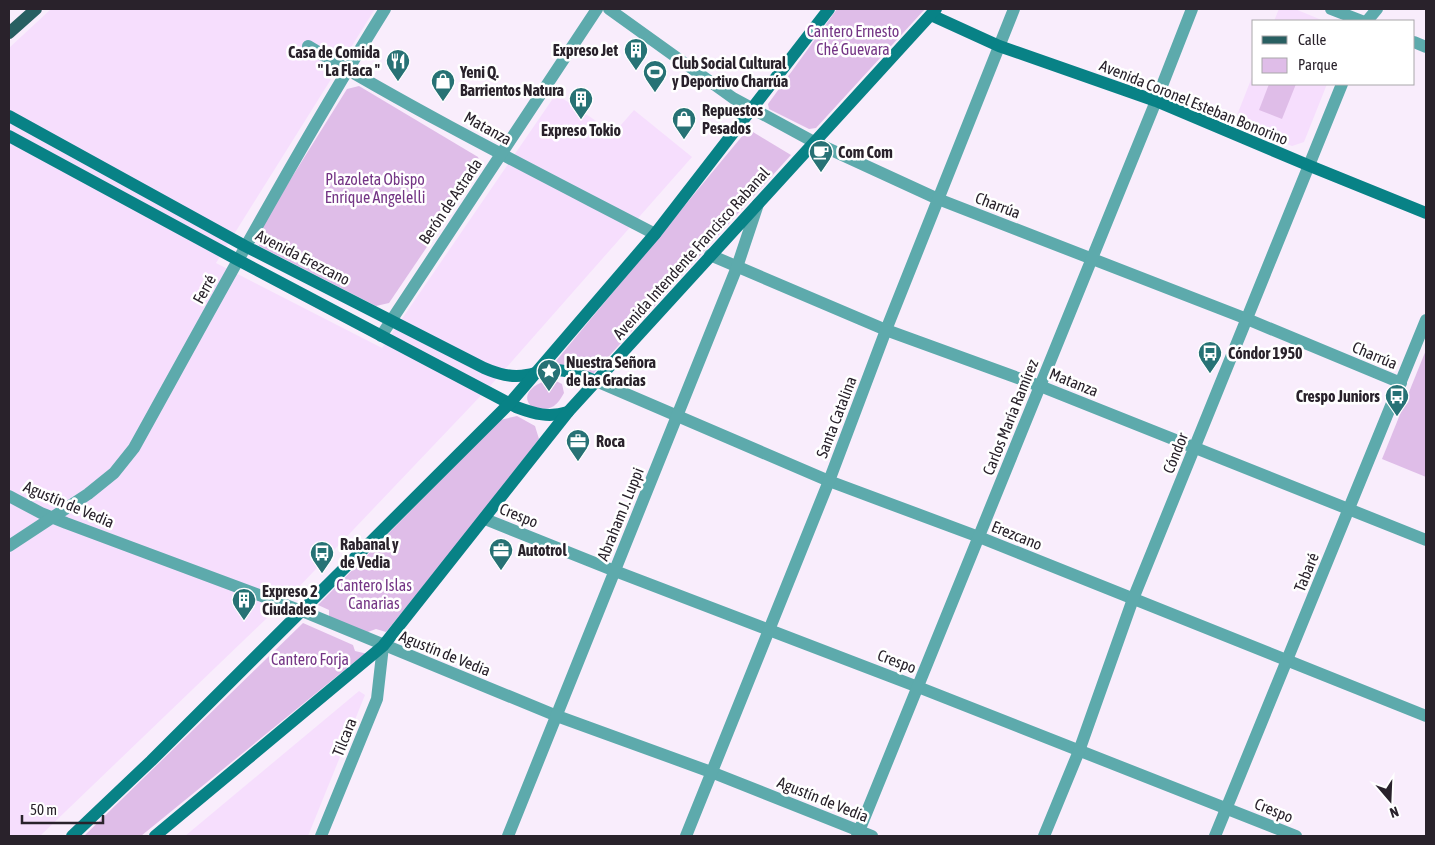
<svg xmlns="http://www.w3.org/2000/svg" width="1435" height="845" font-family="'Asap Condensed',sans-serif">
<rect width="100%" height="100%" fill="#f9edfc"/>
<g fill="#f6defd">
<path d="M51 9H375L216 263 382 348 556 94 614 133 634 110 692 157 491 385 295 591 40 836H9V48Z"/>
<path d="M1279 9H1295L1324 21H1274Z"/>
<path d="M1254 72V84H1327L1304 142 1292 146 1234 123Z"/>
<path d="M359 691 365 695 308 836H185Z"/>
</g>
<g fill="#dfbde8">
<path d="M837 9H925L816 128 809 129 769 109 768 104Z"/>
<path d="M1269 84H1296L1282 119 1259 110Z"/>
<path d="M359 86 478 157 481 167 389 303 376 306 259 246 257 233 347 89Z"/>
<path d="M748 129 791 155 593 374 558 366 556 361Z"/>
<path d="M1426 350V477L1382 459Z"/>
<path d="M547 380 556 381 562 384 564 393C555 409 551 409 534 409 518 396 533 385 547 380Z"/>
<path d="M517 416 535 426 539 439 469 530 386 632 376 629 365 633 329 618V610L318 605 500 420Z"/>
<path d="M303 623 353 645 355 651 372 655H363L141 836H84Z"/>
</g>
<g fill="none" stroke-linecap="round" stroke-linejoin="round">
<g stroke="#5daaac" stroke-width="12">
<path d="M609 9 733 98 814 142 938 199 1247 319 1401 383"/>
<path d="M1331 9 1362 21"/>
<path d="M1367 21 1377 9"/>
<path d="M1414 42 1426 47"/>
<path d="M308 46C420 114 538 173 655 234"/>
<path d="M710 255 886 330 1040 386 1426 540"/>
<path d="M381 336 597 9"/>
<path d="M596 381 829 481 979 537 1426 716"/>
<path d="M9 496 41 513 66 523 302 611 557 716 711 772 872 836"/>
<path d="M485 519 615 571 918 687 1296 836"/>
<path d="M9 546 88 494 114 473 134 448C216 300 296 152 385 9"/>
<path d="M321 836 377 699 383 646"/>
<path d="M508 836 737 267 758 204"/>
<path d="M686 836 829 481 886 330 1014 9"/>
<path d="M857 836 1156 101 1192 9"/>
<path d="M1044 836 1079 751 1133 599 1342 84"/>
<path d="M1215 836 1426 320"/>
</g>
<g stroke="#088286" stroke-width="12">
<path d="M931 15 999 46 1156 101 1310 166 1426 213"/>
<path d="M9 116 245 246 484 368C498 374 511 378 527 375 537 373 547 369 558 370 571 371 584 376 596 381"/>
<path d="M9 136 238 260 516 407C535 414 549 418 568 412"/>
<path d="M72 836 151 761 510 403 655 234 829 9"/>
<path d="M155 836 383 646 568 412 936 9"/>
</g>
<path stroke="#285f61" stroke-width="12" d="M9 33 36 9"/>
</g>
<defs>
<g id="building-pin" transform="scale(1.25)"><path d="M0 17L-7.5 6A9.5 9.5 0 1 1 7.5 6Z" fill="#277275" stroke="#fff"/><path d="M-4-6H4V6H1V3H-1V6H-4ZM-2.5-4.3h1.7v1.8h-1.7ZM.8-4.3h1.7v1.8H.8ZM-2.5-1h1.7V.8h-1.7ZM.8-1h1.7V.8H.8Z" fill="#fff"/></g>
<g id="restaurant-pin" transform="scale(1.25)"><path d="M0 17L-7.5 6A9.5 9.5 0 1 1 7.5 6Z" fill="#277275" stroke="#fff"/><path d="M-5-6h1v4h1v-4h1v4h1v-4h1v5L-1.5 .5V6h-2V.5L-5-1ZM5-6V6H3V1.5H1.5Q1.5-4 5-6Z" fill="#fff"/></g>
<g id="stadium-pin" transform="scale(1.25)"><path d="M0 17L-7.5 6A9.5 9.5 0 1 1 7.5 6Z" fill="#277275" stroke="#fff"/><path d="M0-5a6.5 5 0 1 0 0 10a6.5 5 0 1 0 0-10ZM-3.5-1.8h7v3.6h-7Z" fill="#fff"/></g>
<g id="shop-pin" transform="scale(1.25)"><path d="M0 17L-7.5 6A9.5 9.5 0 1 1 7.5 6Z" fill="#277275" stroke="#fff"/><path d="M-5-2.5h2.3a2.7 3.5 0 0 1 5.4 0H5L5.5 6h-11ZM-1.5-2.5h3a1.5 2.3 0 0 0-3 0Z" fill="#fff"/></g>
<g id="cafe-pin" transform="scale(1.25)"><path d="M0 17L-7.5 6A9.5 9.5 0 1 1 7.5 6Z" fill="#277275" stroke="#fff"/><path d="M-5.5-4.5H6V0H3Q3 3.5 0 3.5H-2.5Q-5.5 3.5-5.5 0ZM3-3.2v2h1.7v-2ZM-6 4.5H4V6H-6Z" fill="#fff"/></g>
<g id="bus-pin" transform="scale(1.25)"><path d="M0 17L-7.5 6A9.5 9.5 0 1 1 7.5 6Z" fill="#277275" stroke="#fff"/><path d="M-5-6H5V4H4V6H2V4H-2V6H-4V4H-5ZM-3.5-4V0h7V-4ZM-3.5 1.2v1.5H-2V1.2ZM2 1.2v1.5H3.5V1.2Z" fill="#fff"/></g>
<g id="sight-pin" transform="scale(1.25)"><path d="M0 17L-7.5 6A9.5 9.5 0 1 1 7.5 6Z" fill="#277275" stroke="#fff"/><path d="M0-6L1.8-2.2L6-1.7L2.9 1.2L3.7 5.4L0 3.3L-3.7 5.4L-2.9 1.2L-6-1.7L-1.8-2.2Z" fill="#fff"/></g>
<g id="office-pin" transform="scale(1.25)"><path d="M0 17L-7.5 6A9.5 9.5 0 1 1 7.5 6Z" fill="#277275" stroke="#fff"/><path d="M-6-3h4V-5.5h4V-3h4V5H-6ZM-1-4.5V-3h2v-1.5ZM-6 0V1H6V0Z" fill="#fff"/></g>
</defs>
<g fill-rule="evenodd">
<use href="#building-pin" x="636" y="50"/>
<use href="#restaurant-pin" x="398" y="61"/>
<use href="#stadium-pin" x="655" y="72"/>
<use href="#shop-pin" x="443" y="81"/>
<use href="#building-pin" x="581" y="99"/>
<use href="#shop-pin" x="684" y="119"/>
<use href="#cafe-pin" x="821" y="152"/>
<use href="#bus-pin" x="1210" y="353"/>
<use href="#sight-pin" x="549" y="371"/>
<use href="#bus-pin" x="1397" y="396"/>
<use href="#office-pin" x="578" y="441"/>
<use href="#office-pin" x="501" y="550"/>
<use href="#bus-pin" x="322" y="553"/>
<use href="#building-pin" x="244" y="600"/>
</g>
<g text-anchor="middle" stroke-width="5" stroke-linejoin="round" paint-order="stroke">
<g font-size="16" fill="#743585" stroke="#fff">
<text x="853" y="37">Cantero Ernesto<tspan x="853" dy="18">Ché Guevara</tspan></text>
<text x="375" y="185">Plazoleta Obispo<tspan x="375" dy="18">Enrique Angelelli</tspan></text>
<text x="374" y="591">Cantero Islas<tspan x="374" dy="18">Canarias</tspan></text>
<text x="310" y="665">Cantero Forja</text>
</g>
<g font-size="16" font-weight="bold" fill="#29222b" stroke="#fff" text-anchor="start">
<text x="618" y="56" text-anchor="end">Expreso Jet</text>
<text x="380" y="58" text-anchor="end">Casa de Comida<tspan x="380" dy="18">'' La Flaca ''</tspan></text>
<text x="672" y="69">Club Social Cultural<tspan x="672" dy="18">y Deportivo Charrúa</tspan></text>
<text x="460" y="78">Yeni Q.<tspan x="460" dy="18">Barrientos Natura</tspan></text>
<text x="702" y="116">Repuestos<tspan x="702" dy="18">Pesados</tspan></text>
<text x="581" y="136" text-anchor="middle">Expreso Tokio</text>
<text x="838" y="158">Com Com</text>
<text x="1228" y="359">Cóndor 1950</text>
<text x="566" y="368">Nuestra Señora<tspan x="566" dy="18">de las Gracias</tspan></text>
<text x="1380" y="402" text-anchor="end">Crespo Juniors</text>
<text x="596" y="447">Roca</text>
<text x="340" y="550">Rabanal y<tspan x="340" dy="18">de Vedia</tspan></text>
<text x="518" y="556">Autotrol</text>
<text x="262" y="597">Expreso 2<tspan x="262" dy="18">Ciudades</tspan></text>
</g>
<g font-size="16" fill="#29222b" stroke="#fff">
<text transform="translate(1194 102) rotate(22)" y="6">Avenida Coronel Esteban Bonorino</text>
<text transform="translate(488 128) rotate(29)" y="6">Matanza</text>
<text transform="translate(450 201) rotate(-56)" y="6">Berón de Astrada</text>
<text transform="translate(998 205) rotate(21)" y="6">Charrúa</text>
<text transform="translate(691 253) rotate(-48)" y="6">Avenida Intendente Francisco Rabanal</text>
<text transform="translate(303 257) rotate(27)" y="6">Avenida Erezcano</text>
<text transform="translate(204 289) rotate(-61)" y="6">Ferré</text>
<text transform="translate(1375 355) rotate(23)" y="6">Charrúa</text>
<text transform="translate(1074 382) rotate(22)" y="6">Matanza</text>
<text transform="translate(836 417) rotate(-69)" y="6">Santa Catalina</text>
<text transform="translate(1010 417) rotate(-68)" y="6">Carlos María Ramírez</text>
<text transform="translate(1175 453) rotate(-68)" y="6">Cóndor</text>
<text transform="translate(69 504) rotate(23)" y="6">Agustín de Vedia</text>
<text transform="translate(620 514) rotate(-68)" y="6">Abraham J. Luppi</text>
<text transform="translate(519 515) rotate(22)" y="6">Crespo</text>
<text transform="translate(1017 535) rotate(22)" y="6">Erezcano</text>
<text transform="translate(1306 572) rotate(-68)" y="6">Tabaré</text>
<text transform="translate(445 653) rotate(22)" y="6">Agustín de Vedia</text>
<text transform="translate(897 661) rotate(21)" y="6">Crespo</text>
<text transform="translate(344 737) rotate(-68)" y="6">Tilcara</text>
<text transform="translate(823 799) rotate(22)" y="6">Agustín de Vedia</text>
<text transform="translate(1274 810) rotate(22)" y="6">Crespo</text>
</g>
</g>
<rect width="1435" height="845" fill="none" stroke="#29222b" stroke-width="20"/>
<rect x="1252" y="20" width="162" height="65" fill="#ffffff" stroke="#a9a7aa"/>
<rect x="1262" y="36" width="25" height="8" fill="#285f61" stroke="#a9a7aa"/>
<text x="1298" y="45" font-size="15" fill="#29222b">Calle</text>
<rect x="1262" y="58" width="25" height="15" fill="#dfbde8" stroke="#a9a7aa"/>
<text x="1298" y="70" font-size="15" fill="#29222b">Parque</text>
<g transform="translate(1390 800) rotate(161)" stroke="#ffffff" stroke-width="4" paint-order="stroke">
<path d="M0-4L9 19L0 12L-9 19Z" fill="#29222b"/>
<text y="-8" font-size="14" font-weight="bold" text-anchor="middle" fill="#29222b">N</text>
</g>
<path d="M22 815v8h81v-8" fill="none" stroke="#29222b" stroke-width="2.5"/>
<text x="30" y="815" font-size="15" fill="#29222b" stroke="#ffffff" stroke-width="4" paint-order="stroke">50 m</text>
</svg>
